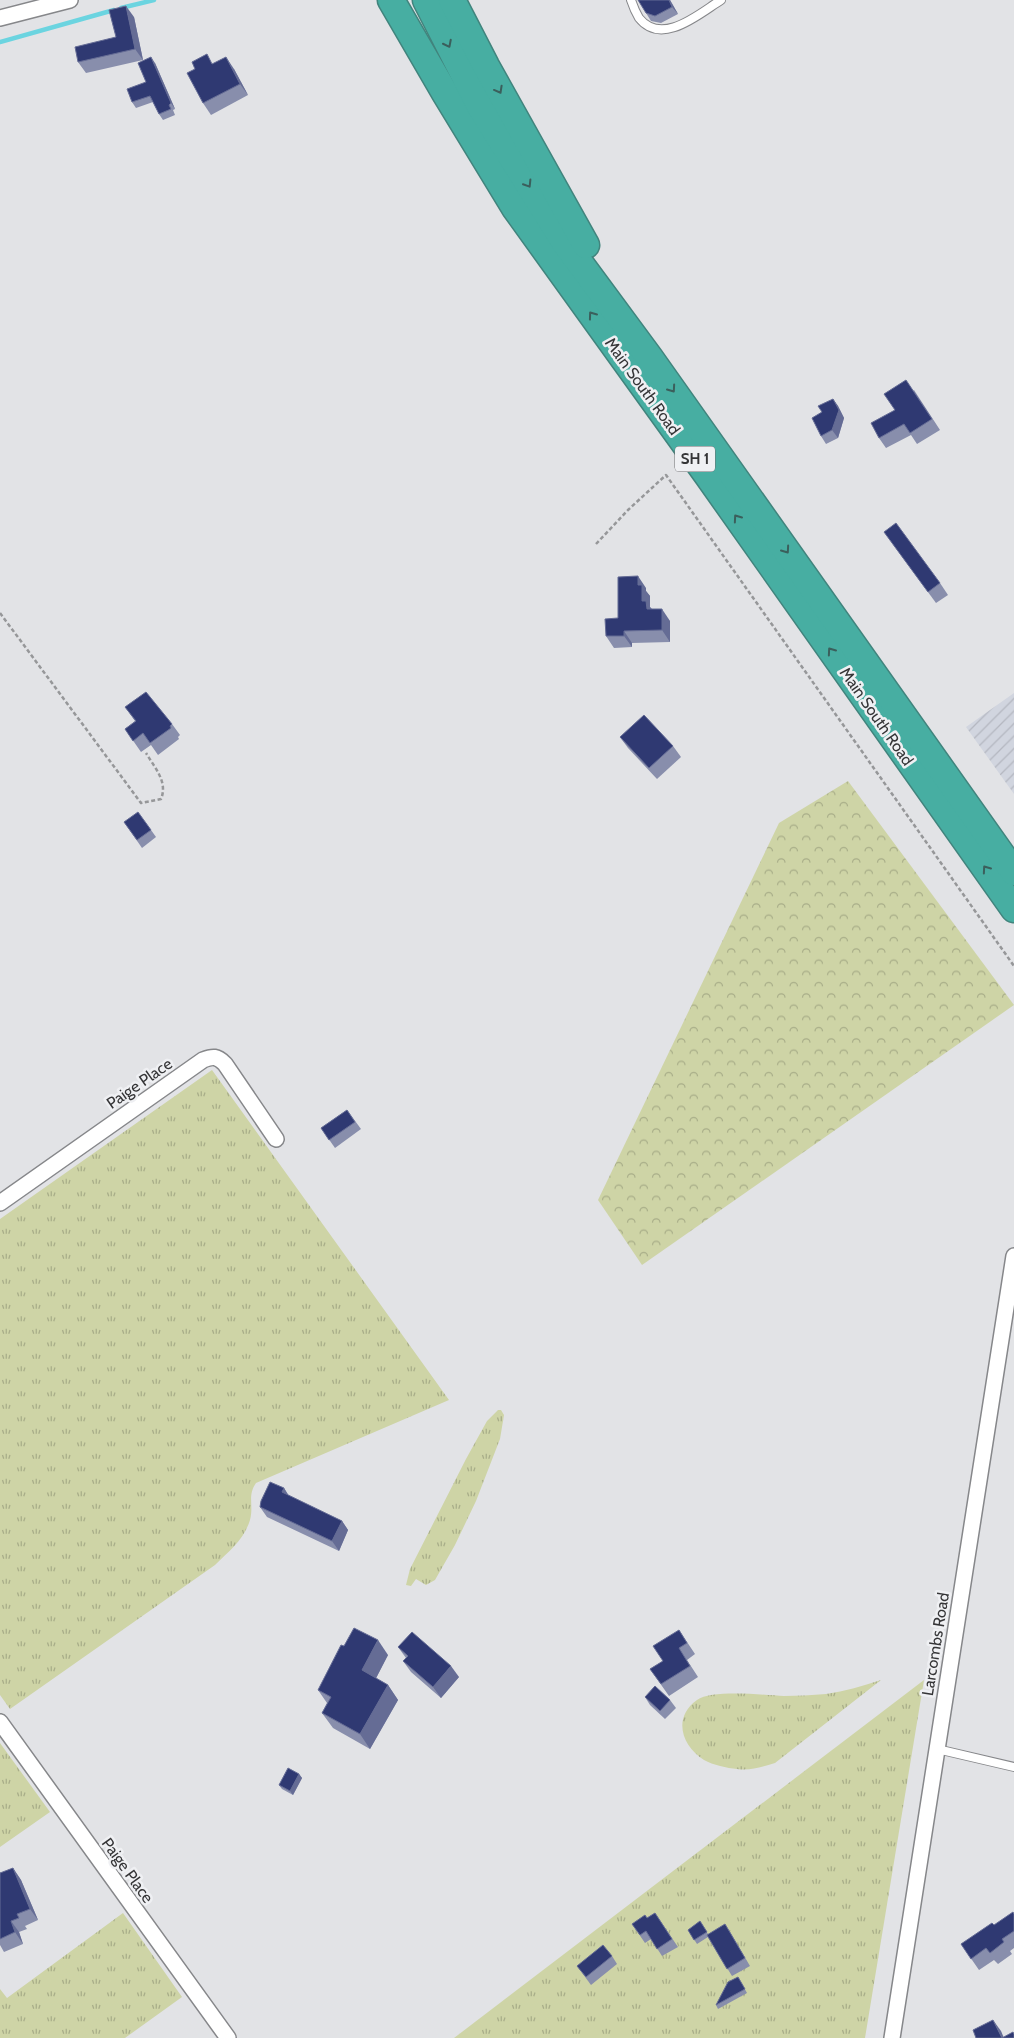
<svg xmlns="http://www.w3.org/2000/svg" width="1014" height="2038" font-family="Cabin,sans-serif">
<defs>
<pattern id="industrial-furrows" width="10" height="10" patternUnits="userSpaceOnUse" patternTransform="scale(1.25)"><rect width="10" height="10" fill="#d1d5df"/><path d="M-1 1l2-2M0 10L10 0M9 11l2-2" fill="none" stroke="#b4b7c0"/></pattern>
<pattern id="grass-tufts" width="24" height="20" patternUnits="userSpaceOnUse" patternTransform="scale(1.25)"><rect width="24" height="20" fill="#ced4a6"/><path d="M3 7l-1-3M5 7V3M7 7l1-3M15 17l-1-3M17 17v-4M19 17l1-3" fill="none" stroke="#a8ad88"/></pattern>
<pattern id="forest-crowns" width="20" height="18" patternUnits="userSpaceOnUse" patternTransform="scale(1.25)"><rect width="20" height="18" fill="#ced4a6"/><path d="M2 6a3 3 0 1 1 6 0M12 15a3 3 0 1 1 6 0" fill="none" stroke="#a8ad88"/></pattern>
</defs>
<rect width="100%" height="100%" fill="#e2e3e6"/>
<path fill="url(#industrial-furrows)" d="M1014 693V794L966 727Z"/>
<g fill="url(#grass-tufts)">
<path d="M212 1070 449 1400 256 1483C247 1496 254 1505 250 1520 244 1540 229 1551 215 1565L10 1709 0 1695V1219Z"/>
<path d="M498 1410H501L504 1415 500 1439 476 1501 455 1545 435 1580 426 1585 416 1579 411 1586 406 1585 410 1569 466 1459 487 1421Z"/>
<path d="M881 1680 775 1763C762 1767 750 1771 737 1769 727 1768 713 1765 704 1760 682 1746 672 1718 697 1700 712 1689 764 1695 784 1696 797 1696 812 1695 826 1694 845 1691 863 1686 881 1680Z"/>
<path d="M924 1680 865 2038H454Z"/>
<path d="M0 1743 50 1812 0 1847Z"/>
<path d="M123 1913 182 1997 125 2038H0V1989L7 1998Z"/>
</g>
<path fill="url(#forest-crowns)" d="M848 781 1014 1005 642 1265 598 1200 779 823Z"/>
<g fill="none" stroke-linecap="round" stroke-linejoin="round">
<g stroke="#6bd4e0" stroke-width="4.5">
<path d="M121 8 154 0"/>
<path d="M0 42 114 10"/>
</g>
<g stroke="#86878a" stroke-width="10">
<g id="lane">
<path d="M631 0C633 6 636 13 639 18 662 47 700 13 721 0"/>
<path d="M937 1749 1014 1767"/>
</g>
</g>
<g stroke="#86878a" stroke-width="18">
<g id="street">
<path d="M0 18 70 0"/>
<path d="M0 1203 203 1060C213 1056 217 1056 225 1064L276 1139"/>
<path d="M0 1722 228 2038"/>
<path d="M892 2038 1014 1256"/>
</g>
</g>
<g stroke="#41847d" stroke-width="29">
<g id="highway">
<path d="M391 0 445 93 515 208 708 476 1014 909"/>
<path d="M426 0 481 108 565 243 650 358 1014 872"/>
<path d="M452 0 486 66 586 245"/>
</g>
</g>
<g stroke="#969799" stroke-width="2.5" stroke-dasharray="4 2.5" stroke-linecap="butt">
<path d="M596 544 628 510 666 475 1014 966"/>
<path d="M0 613 141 803 161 799C168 782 155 768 146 753"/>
</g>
<use href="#lane" stroke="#fff" stroke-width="8"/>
<use href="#street" stroke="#fff" stroke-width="15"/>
<use href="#highway" stroke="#47aea2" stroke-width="26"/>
</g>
<g fill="#888eac">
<path d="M670 0 678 14 661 23 651 21 646 13Z"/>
<path d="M134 17 143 60 86 73 78 62 116 37Z"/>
<path d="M155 63 175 109 173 110 175 115 163 120 159 114 153 102 136 108 132 102 146 82Z"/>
<path d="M214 64 234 69 248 95 211 115 203 103Z"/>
<path d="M914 390 940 430 917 444 911 435 886 448 879 438 895 410Z"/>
<path d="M833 399 838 406 844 418 838 438 826 444 821 436 822 412Z"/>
<path d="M892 543 940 583 948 595 936 603Z"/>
<path d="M646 588V591L650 596V607L652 609 670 621V642L632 643V647L614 648 606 636 618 618Z"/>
<path d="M125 707 172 724 180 735 178 737 179 739 158 755 151 745 141 752 125 729 135 721Z"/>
<path d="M620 737 673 746 681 757 657 779 628 748Z"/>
<path d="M124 822 151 830 156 837 142 848Z"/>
<path d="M347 1110 361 1129 335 1148 321 1128Z"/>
<path d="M284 1488 289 1496 342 1521 348 1530 339 1551 267 1517 260 1507Z"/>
<path d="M679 1630 695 1654 687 1660 698 1677 669 1696 650 1669 663 1661Z"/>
<path d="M344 1646 388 1655 376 1678 388 1685 398 1700 370 1749 333 1728 322 1713 327 1703 318 1690Z"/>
<path d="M398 1647 459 1677 441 1698 411 1672 403 1661 406 1658Z"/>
<path d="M645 1697 670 1700 676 1708 665 1719 650 1705Z"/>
<path d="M299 1774 302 1778 293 1795 282 1789 279 1785Z"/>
<path d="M13 1868 21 1880 38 1920 25 1926 27 1929 19 1932 23 1944 4 1952 0 1945V1872L1 1873Z"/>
<path d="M655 1913 678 1947 662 1956 651 1939 645 1943 632 1924 647 1918Z"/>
<path d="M1014 1914V1948L1010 1951 1012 1954 998 1964 994 1960 979 1970 961 1944Z"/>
<path d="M700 1921 708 1934 730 1932 750 1966 732 1976 708 1937 697 1944 688 1930Z"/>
<path d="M612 1956 617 1964 591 1985 577 1966Z"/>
<path d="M738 1977 747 1993 718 2009 716 2005Z"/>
</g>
<g fill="#656c95">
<path d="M669 0H670L678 14 672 7Z"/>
<path d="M126 6 134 17 143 60 135 49Z"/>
<path d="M151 57 155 63 175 109 171 103Z"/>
<path d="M226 57 234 69 248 95 240 84Z"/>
<path d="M833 399 838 406 844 418 838 438 832 430Z"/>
<path d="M638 576 646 588V591L650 596V607L655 613 647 609 642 601 638 585Z"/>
<path d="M662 609 670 621V642L662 630Z"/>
<path d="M624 631 632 643V647L624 636Z"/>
<path d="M284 1488 290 1498 282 1492Z"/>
<path d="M342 1521 348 1530 339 1551 332 1541Z"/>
<path d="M378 1640 388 1655 372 1686 362 1670Z"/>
<path d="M451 1666 459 1677 441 1698 433 1687Z"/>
<path d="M388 1685 398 1700 370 1749 360 1734Z"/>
<path d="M299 1774 302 1778 293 1795 290 1791Z"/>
<path d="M13 1868 21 1880 38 1920 30 1909Z"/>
<path d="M11 1921 19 1932 23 1944 15 1932Z"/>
<path d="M993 2020 1001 2031 1004 2038H1002Z"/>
</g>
<g fill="#2f3972" stroke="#656c95">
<path d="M638 0H669L672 7 655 16 646 13Z"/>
<path d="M126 6 135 49 78 62 75 47 116 37 109 10Z"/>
<path d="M207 54 212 64 226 57 240 84 203 103 187 73 195 69 192 62Z"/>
<path d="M151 57 171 103 169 105 171 109 159 114 150 96 132 102 127 89 146 82 138 63Z"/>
<path d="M906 380 932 419 910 433 904 424 879 438 871 423 895 410 884 394Z"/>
<path d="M833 399 839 410 832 430 821 436 812 418 822 412 818 406Z"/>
<path d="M896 523 940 583 928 592 884 532Z"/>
<path d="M638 576V585H642V601H646L647 609H662V630L624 631V636H606L605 619 618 618V577Z"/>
<path d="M146 692 172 724 170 726 171 728 150 743 143 733 133 741 125 729 136 721 125 707Z"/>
<path d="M644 715 673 746 649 768 620 737Z"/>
<path d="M138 812 151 830 137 840 124 822Z"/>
<path d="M347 1110 355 1122 329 1140 321 1128Z"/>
<path d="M270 1482 284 1488 282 1492 342 1521 332 1541 260 1507 261 1501Z"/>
<path d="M354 1628 378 1640 362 1670 388 1685 360 1734 322 1713 331 1697 318 1690 341 1645 344 1646Z"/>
<path d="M679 1630 687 1643 679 1648 690 1666 661 1684 650 1669 663 1661 653 1646Z"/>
<path d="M412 1632 451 1666 433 1687 403 1661 408 1656 398 1647Z"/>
<path d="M655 1686 670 1700 660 1711 645 1697Z"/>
<path d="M288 1768 299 1774 290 1791 279 1785Z"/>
<path d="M13 1868 30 1909 17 1914 19 1918 11 1921 15 1932 0 1939V1873Z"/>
<path d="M1013 1912 1014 1914V1931L1002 1939 1004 1942 990 1953 986 1948 971 1959 961 1944 992 1923 994 1925Z"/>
<path d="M655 1913 672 1939 657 1949 646 1931 640 1935 632 1924 645 1915 647 1918Z"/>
<path d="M700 1921 707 1932 694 1940 688 1930Z"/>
<path d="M725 1924 745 1958 727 1969 707 1935Z"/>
<path d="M603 1945 612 1956 586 1977 577 1966Z"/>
<path d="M738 1977 745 1989 716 2005 728 1982Z"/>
<path d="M993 2020 1002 2038 1013 2032 1014 2034V2038H976L973 2030Z"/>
</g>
<defs><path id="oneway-chevron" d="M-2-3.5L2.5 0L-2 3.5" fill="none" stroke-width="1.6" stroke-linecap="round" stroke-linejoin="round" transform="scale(1.25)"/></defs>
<g stroke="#3b5f5c">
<use href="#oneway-chevron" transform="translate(448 44) rotate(63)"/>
<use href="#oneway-chevron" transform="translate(499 90) rotate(61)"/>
<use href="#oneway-chevron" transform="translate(528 184) rotate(58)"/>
<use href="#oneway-chevron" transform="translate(592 315) rotate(-126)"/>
<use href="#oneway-chevron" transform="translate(672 389) rotate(55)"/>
<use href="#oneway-chevron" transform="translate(737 518) rotate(-125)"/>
<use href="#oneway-chevron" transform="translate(786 550) rotate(55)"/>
<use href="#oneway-chevron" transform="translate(831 651) rotate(-125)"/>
<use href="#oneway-chevron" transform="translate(986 869) rotate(-125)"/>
</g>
<g text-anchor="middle" stroke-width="5" stroke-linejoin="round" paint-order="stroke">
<rect fill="#eff0f3" stroke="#6d6d6f" stroke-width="1" x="675" y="446.5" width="40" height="25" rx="4"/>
<g font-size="15" font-weight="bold" fill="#353537">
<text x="695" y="464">SH 1</text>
</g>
<g font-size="16" fill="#353537" stroke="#eff0f3">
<text transform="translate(643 386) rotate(54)" y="6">Main South Road</text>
<text transform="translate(877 716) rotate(55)" y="6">Main South Road</text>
<text transform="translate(139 1083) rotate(-35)" y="6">Paige Place</text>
<text transform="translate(935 1644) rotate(-81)" y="6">Larcombs Road</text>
<text transform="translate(128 1870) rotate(54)" y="6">Paige Place</text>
</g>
</g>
</svg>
